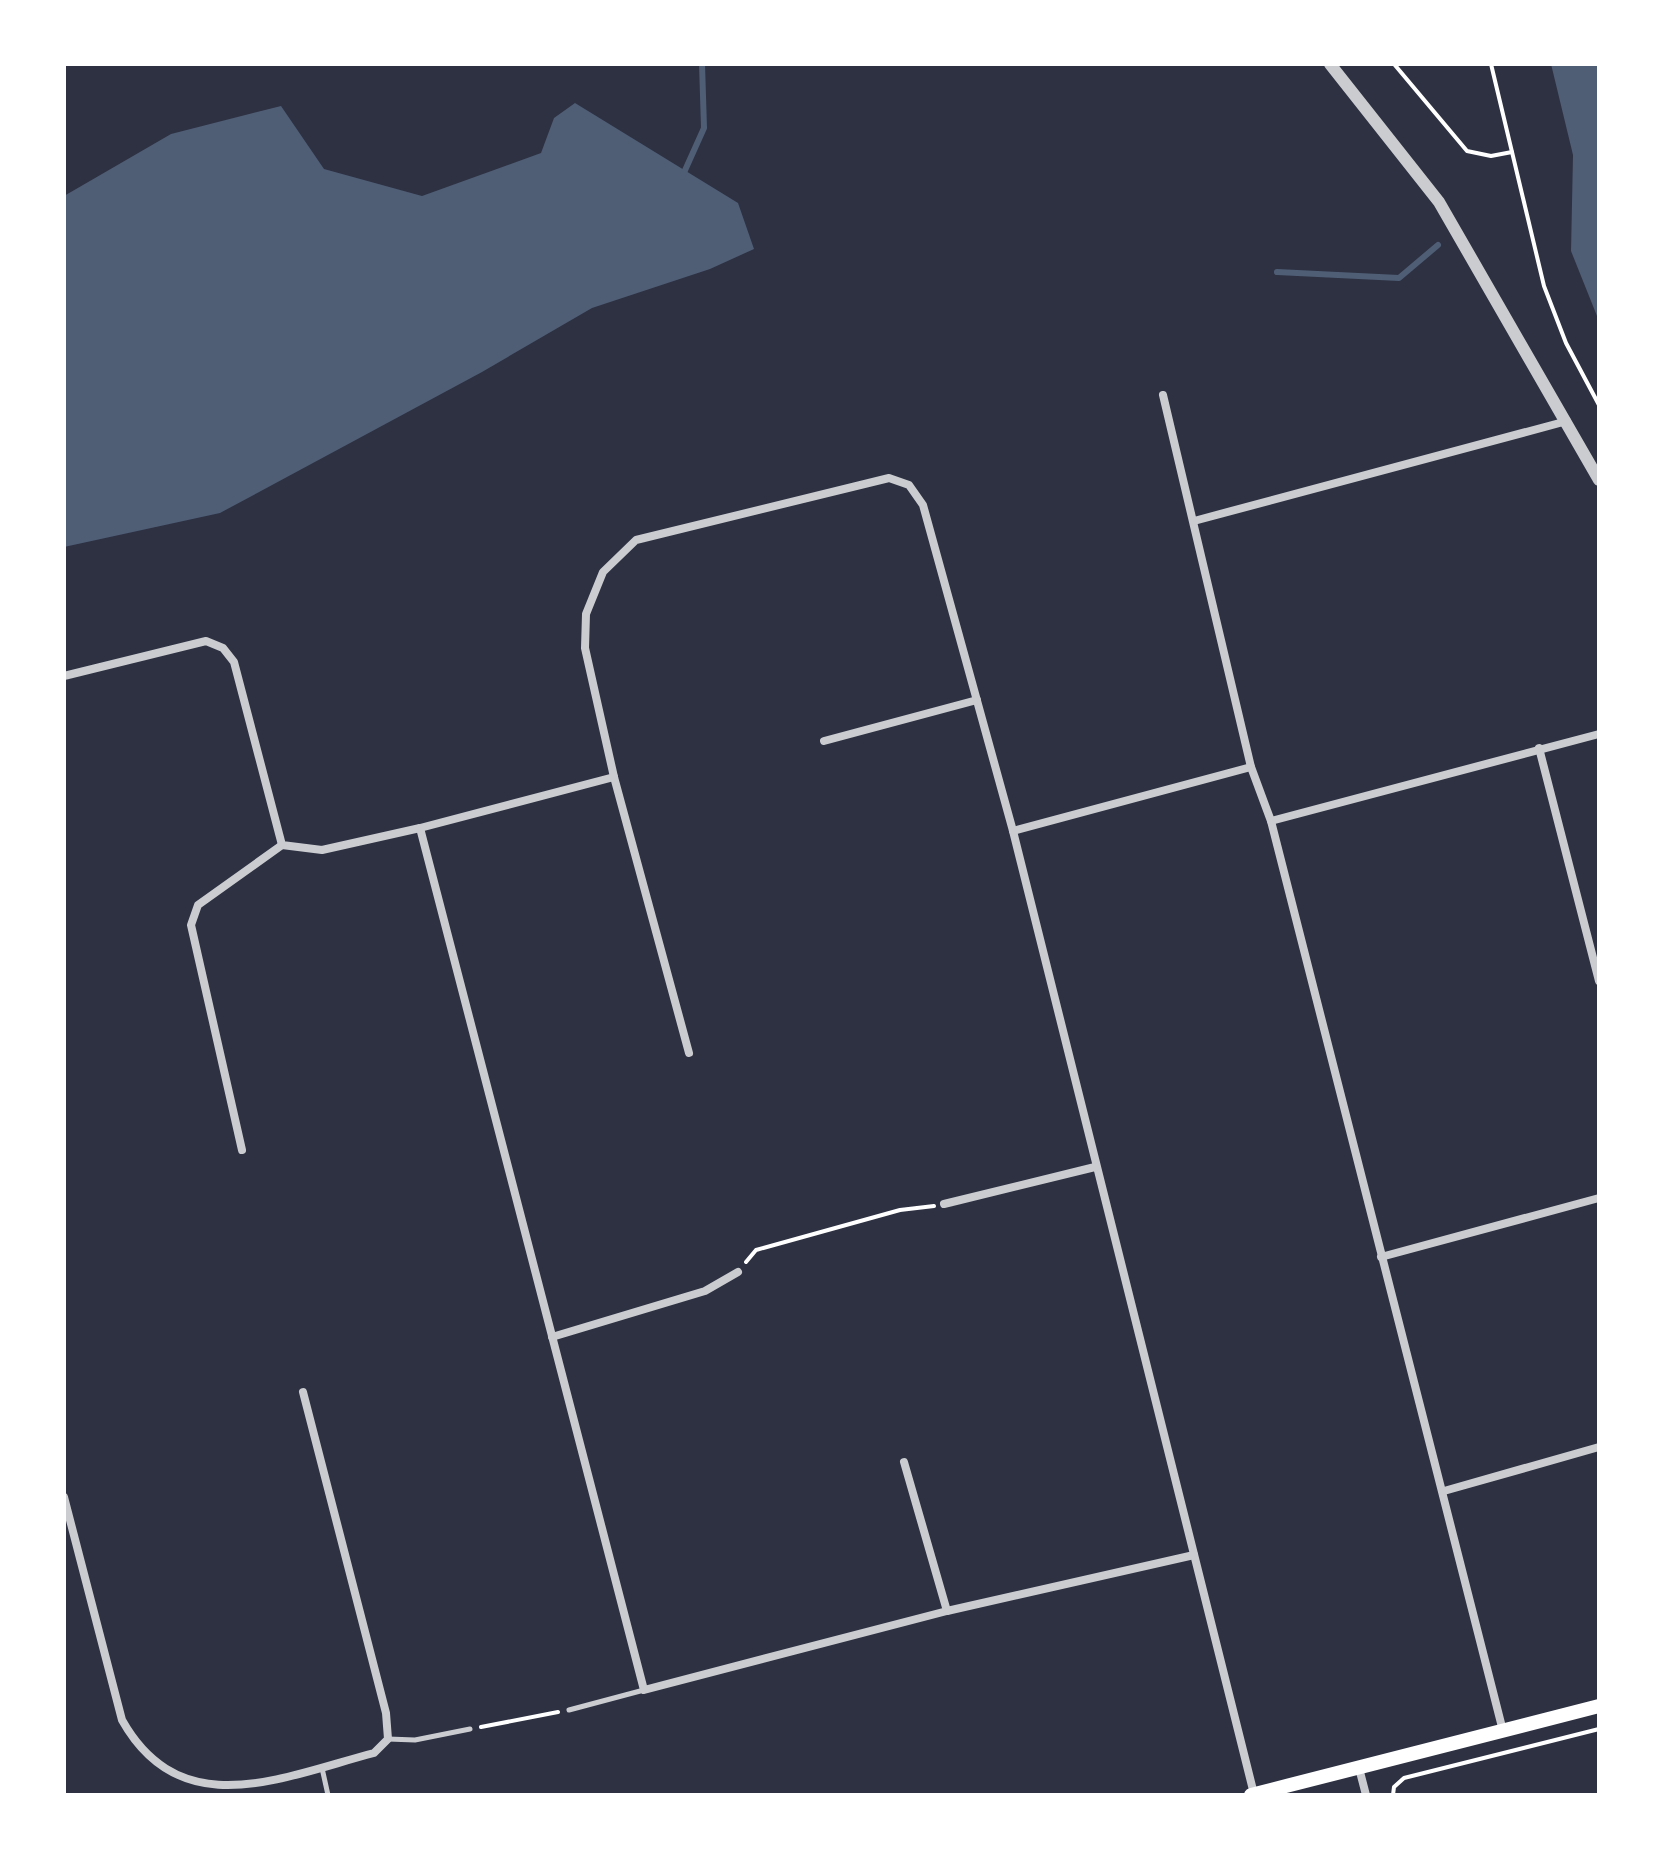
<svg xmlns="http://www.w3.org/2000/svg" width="1663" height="1859" font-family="Figtree,sans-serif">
<rect width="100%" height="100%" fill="#2d3142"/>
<g fill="#4f5d75">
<path d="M1551 64H1599V321L1571 251 1573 155Z"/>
<path d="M575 103 738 203 754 249 710 269 592 308 482 372 220 513 64 547V196L171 134 281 106 324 169 422 196 541 153 554 118Z"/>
</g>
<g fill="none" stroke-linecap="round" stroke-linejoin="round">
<g stroke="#4f5d75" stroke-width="6">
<path d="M682 177 704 128 702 64"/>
<path d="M1277 272 1399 278 1438 245"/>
</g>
<g stroke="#fff" stroke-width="4">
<path d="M1394 64 1467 151 1491 156 1512 152"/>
<path d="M1491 64 1544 286 1566 343 1599 405"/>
<path d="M746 1262 756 1250 900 1210 934 1206"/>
<path d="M481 1727 558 1712"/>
<path d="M1393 1795 1394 1787 1404 1778 1599 1729"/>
</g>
<g stroke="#caccd0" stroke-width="5">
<path d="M569 1710 644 1690"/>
<path d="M388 1739 415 1740 470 1729"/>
<path d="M322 1768 328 1795"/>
</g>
<g stroke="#caccd0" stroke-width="8">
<path d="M1163 395 1251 767 1271 821 1503 1731"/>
<path d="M1194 521 1567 421"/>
<path d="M64 676 206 641 223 648 234 662 282 845 322 850 420 828 614 777"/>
<path d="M824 741 977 700"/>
<path d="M1539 748 1599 981"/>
<path d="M1271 821 1599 734"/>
<path d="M420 828 644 1690 947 1611 1194 1555"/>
<path d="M1013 831 1251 767"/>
<path d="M689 1053 614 777 585 648 586 614 603 572 636 540 889 478 909 485 923 505 1013 831 1254 1794"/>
<path d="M242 1150 191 925 198 905 282 845"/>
<path d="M944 1204 1095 1167"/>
<path d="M1381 1257 1599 1198"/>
<path d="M552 1337 705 1291 738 1272"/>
<path d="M904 1462 947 1611"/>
<path d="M1444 1491 1599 1447"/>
<path d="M64 1497 122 1720C181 1825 282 1777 374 1753L388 1739 386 1713 303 1392"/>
<path d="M1359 1768 1366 1795"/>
</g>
<path stroke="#caccd0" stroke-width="12" d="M1330 64 1439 202 1599 480"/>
<path stroke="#fff" stroke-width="14" d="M1251 1795 1599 1706"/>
</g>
<rect width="1663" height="1859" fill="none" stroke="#ffffff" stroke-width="132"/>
</svg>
